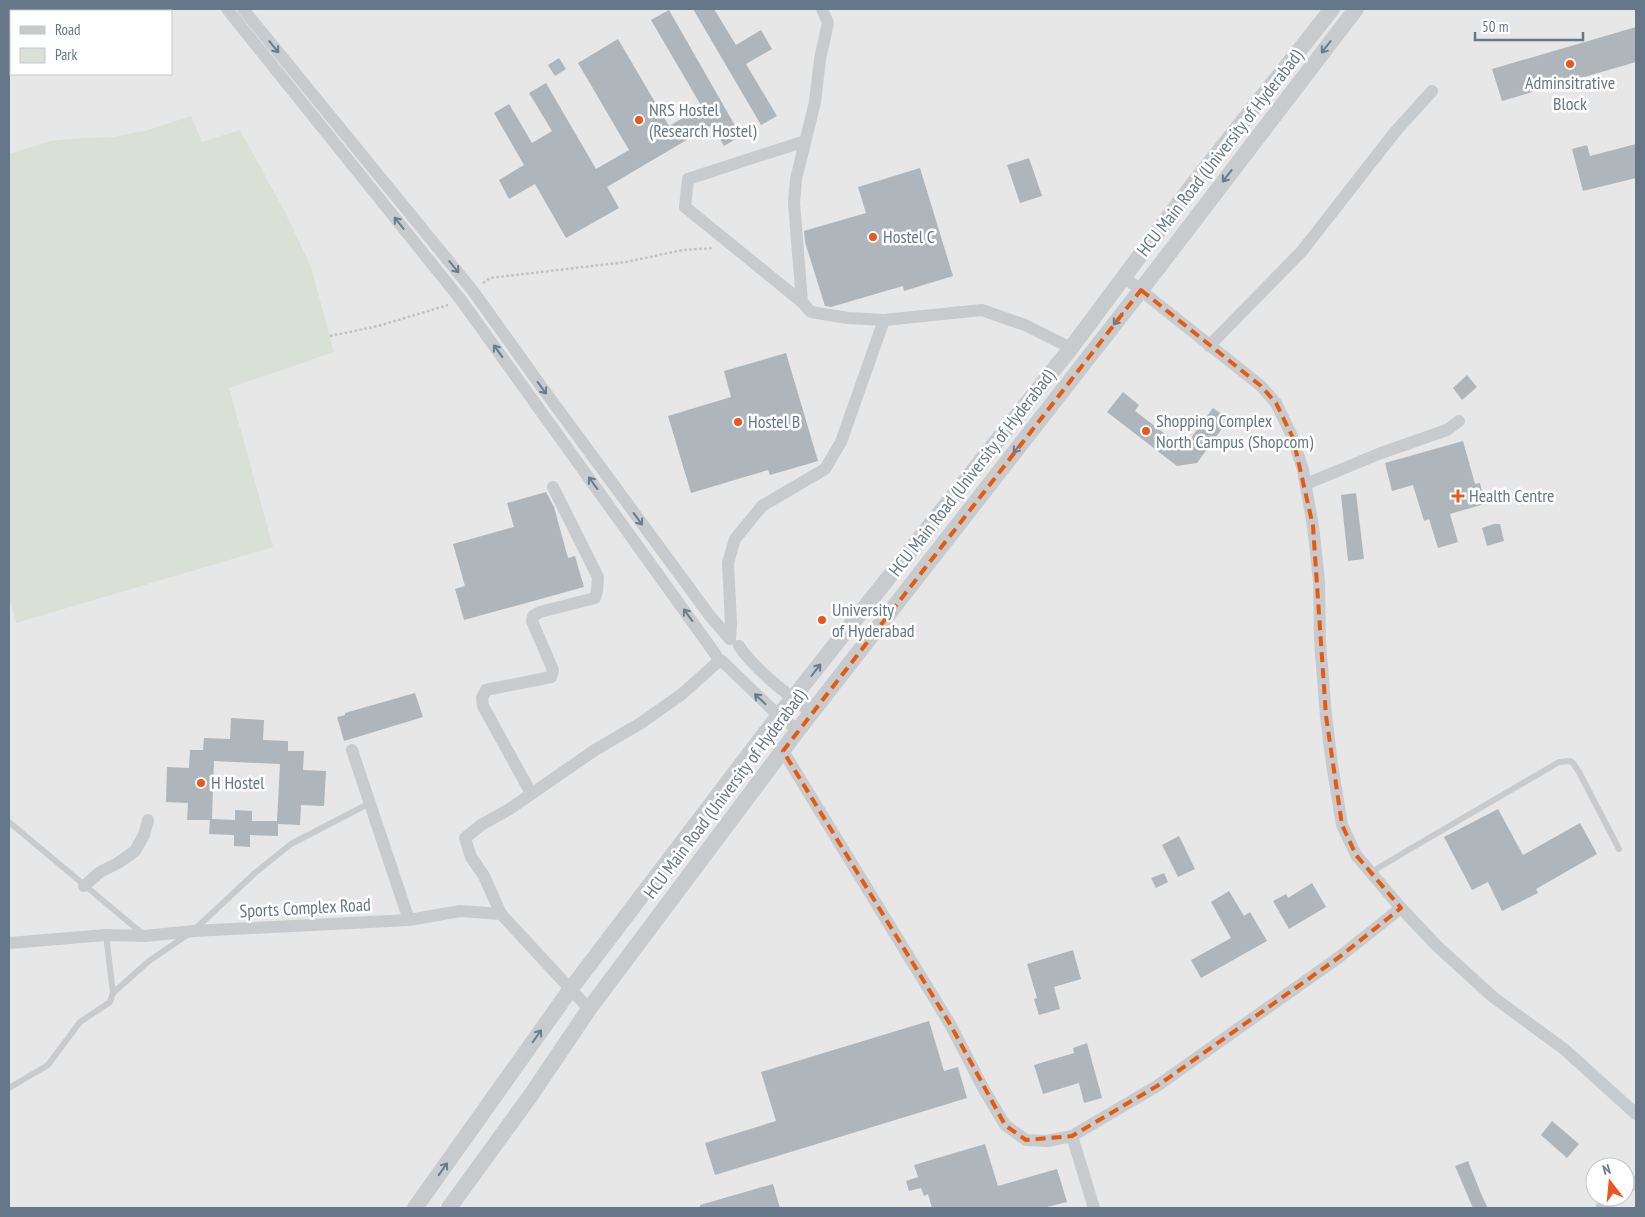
<svg xmlns="http://www.w3.org/2000/svg" width="1645" height="1217" font-family="'PT Sans Narrow',sans-serif">
<rect width="100%" height="100%" fill="#f8f8f5"/>
<path fill="#e6e7e6" fill-rule="evenodd" d="M9 9H1636V1208H9ZM11 11H171V74H11ZM1595 1167H1625V1197H1595Z"/>
<path fill="#d9e0d5" d="M191 116 202 142 240 130 285 212 311 267 334 352 229 388 273 547 16 623 9 596V154L51 141 81 138 115 137 148 130Z"/>
<g fill="#aeb6bc" fill-rule="evenodd">
<path d="M693 9H714L736 45 761 30 772 49 746 64 777 116 761 125Z"/>
<path d="M669 10 741 136 724 146 712 125 607 187 619 208 566 238 535 184 509 199 499 180 524 165 494 113 509 104 532 143 552 131 529 93 546 83 596 169 629 150 578 63 618 39 669 126 702 107 651 20Z"/>
<path d="M1636 27V62L1502 101 1492 69Z"/>
<path d="M559 58 566 69 555 76 548 65Z"/>
<path d="M1636 144V178L1583 191 1572 149 1587 145 1590 156Z"/>
<path d="M1029 158 1042 196 1020 203 1007 165Z"/>
<path d="M920 168 953 276 904 291 903 286 831 307 825 306 805 242 804 231 866 213 858 187Z"/>
<path d="M786 353 818 461 770 475 768 470 691 493 668 416 731 397 724 371Z"/>
<path d="M1467 375 1477 387 1462 400 1453 388Z"/>
<path d="M1123 392 1139 405 1135 411 1177 443 1188 442 1213 408 1229 419 1197 463 1177 466 1107 412Z"/>
<path d="M1463 441 1475 484 1480 483 1482 492H1485L1488 503 1450 514 1458 542 1438 548 1429 519 1424 521 1413 485 1392 491 1385 463Z"/>
<path d="M546 492 554 507 568 558 575 556 584 587 464 620 455 589 465 586 453 544 514 527 507 503Z"/>
<path d="M1356 493 1364 559 1348 561 1341 495Z"/>
<path d="M1494 524H1500L1504 541 1487 546 1482 528Z"/>
<path d="M415 693 423 717 344 741 337 717 345 715V713Z"/>
<path d="M231 718 264 720 263 740 288 741V751H304L303 770 326 771 324 806 301 805 300 825 278 824V836L250 835V847L234 846V835L209 834 210 820H187L188 803 166 802 167 767 189 768 190 750H203L204 738 230 739ZM214 761 280 764 277 821H252V811L235 810V820L212 819Z"/>
<path d="M1498 809 1523 855 1580 823 1597 854 1536 889 1538 893 1502 911 1488 882 1472 890 1444 837Z"/>
<path d="M1179 836 1195 869 1178 877 1162 845Z"/>
<path d="M1164 873 1168 882 1156 888 1151 878Z"/>
<path d="M1312 883 1326 907 1289 929 1273 901 1286 894 1288 898Z"/>
<path d="M1229 891 1244 916 1250 912 1267 941 1201 978 1191 960 1231 938 1211 902Z"/>
<path d="M1073 950 1081 979 1054 987 1060 1009 1039 1015 1034 999 1037 998 1027 964Z"/>
<path d="M929 1021 944 1071 958 1067 967 1098 715 1175 705 1143 776 1121 761 1072Z"/>
<path d="M1087 1043 1102 1098 1084 1103 1079 1083 1043 1094 1034 1065 1074 1053 1073 1048Z"/>
<path d="M1552 1121 1579 1144 1567 1158 1541 1135Z"/>
<path d="M985 1144 998 1186 1057 1169 1067 1202 1043 1208H932L928 1194 924 1196 921 1188 909 1191 906 1181 918 1177 914 1165Z"/>
<path d="M1468 1161 1482 1196 1488 1208H1473L1455 1166Z"/>
<path d="M773 1184 780 1208H700V1205Z"/>
</g>
<g fill="none" stroke-linecap="round" stroke-linejoin="round">
<g stroke="#bec1c3" stroke-width="2.5" stroke-dasharray="2.5 2.5" stroke-linecap="butt">
<path d="M483 283 490 278 626 262 683 250 714 248"/>
<path d="M330 336 378 326 448 305"/>
</g>
<g stroke="#c7cbce" stroke-width="6">
<path d="M9 822 144 935"/>
<path d="M1370 873 1410 849 1559 762 1570 761 1573 763 1579 772 1619 849"/>
<path d="M113 993 149 961 193 931 255 873 291 844 370 803"/>
<path d="M9 1088 48 1065 80 1022 110 1002 113 993 106 935"/>
</g>
<g stroke="#c7cbce" stroke-width="12">
<path d="M227 9 461 300 716 655"/>
<path d="M243 9 473 291 541 386 710 616 730 639"/>
<path d="M805 141 688 179 685 207 802 302 794 203 796 179 815 102 820 59 828 23 822 9"/>
<path d="M1124 277 1261 386 1276 403 1293 438 1303 470 1313 526 1319 581 1320 641 1326 716 1332 764 1342 825 1356 855 1401 908 1437 946 1493 997 1564 1049 1636 1114"/>
<path d="M802 302 811 312 848 318 884 320 982 310 1025 325 1071 348"/>
<path d="M1209 346 1302 251 1395 132 1432 91"/>
<path d="M1306 484 1381 453 1447 430 1459 421"/>
<path d="M730 639 731 623 728 563 735 539 762 506 825 469 841 442 884 320"/>
<path d="M739 646C755 670 788 695 811 712"/>
<path d="M722 661 779 716 798 730"/>
<path d="M352 750 409 920"/>
<path d="M783 751 950 1024 982 1086 1005 1125 1026 1140 1047 1141 1072 1136 1094 1208"/>
<path d="M531 793 483 706 482 698 486 690 551 677 553 670 532 621 533 616 540 612 595 598 597 591 598 577 553 487"/>
<path d="M84 886 100 872 118 863 135 851 144 835 148 820"/>
<path d="M501 914 484 876 471 857 465 838 481 825 508 810 595 750 641 723 682 694 720 660"/>
<path d="M9 943 106 935 145 936 193 931 409 920 460 911 501 914 589 1009"/>
<path d="M1072 1136 1157 1086 1338 958 1401 908"/>
<path d="M1625 1190 1636 1182"/>
<path d="M1601 1208 1616 1197"/>
</g>
<g stroke="#c7cbce" stroke-width="16">
<path d="M415 1208 570 990 769 728 1071 348 1191 187 1332 9"/>
<path d="M449 1208 531 1095 589 1009 798 730 1141 290 1356 9"/>
</g>
</g>
<defs><path id="oneway-shaft" d="M-6 0H5M1.5-3L5.5 0L1.5 3" fill="none" stroke-width="1.6" stroke-linecap="round" stroke-linejoin="round" transform="scale(1.25)"/></defs>
<g stroke="#6a7b8c">
<use href="#oneway-shaft" transform="translate(274 47) rotate(51)"/>
<use href="#oneway-shaft" transform="translate(1326 47) rotate(128)"/>
<use href="#oneway-shaft" transform="translate(1227 176) rotate(128)"/>
<use href="#oneway-shaft" transform="translate(399 223) rotate(-129)"/>
<use href="#oneway-shaft" transform="translate(454 267) rotate(51)"/>
<use href="#oneway-shaft" transform="translate(1118 319) rotate(128)"/>
<use href="#oneway-shaft" transform="translate(498 351) rotate(-126)"/>
<use href="#oneway-shaft" transform="translate(542 388) rotate(54)"/>
<use href="#oneway-shaft" transform="translate(1018 447) rotate(128)"/>
<use href="#oneway-shaft" transform="translate(593 483) rotate(-126)"/>
<use href="#oneway-shaft" transform="translate(638 519) rotate(54)"/>
<use href="#oneway-shaft" transform="translate(688 615) rotate(-126)"/>
<use href="#oneway-shaft" transform="translate(816 670) rotate(-52)"/>
<use href="#oneway-shaft" transform="translate(760 699) rotate(-137)"/>
<use href="#oneway-shaft" transform="translate(537 1036) rotate(-55)"/>
<use href="#oneway-shaft" transform="translate(443 1169) rotate(-55)"/>
</g>
<path fill="none" stroke="#e8590c" stroke-width="4" stroke-dasharray="10 6" stroke-linejoin="round" d="M1141 290 1261 386 1276 403 1293 438 1313 526 1326 716 1342 825 1356 855 1401 908 1338 958 1157 1086 1072 1136 1026 1140 1005 1125 950 1024 783 751Z"/>
<g fill="#ed551f" stroke="#fff" stroke-width="2">
<circle cx="1570" cy="64" r="5"/>
<circle cx="639" cy="120" r="5"/>
<circle cx="873" cy="237" r="5"/>
<circle cx="738" cy="422" r="5"/>
<circle cx="1146" cy="431" r="5"/>
<path d="M1455.5 488.5h5v5h5v5h-5v5h-5v-5h-5v-5h5z"/>
<circle cx="822" cy="620" r="5"/>
<circle cx="201" cy="783" r="5"/>
</g>
<g text-anchor="middle" stroke-width="5" stroke-linejoin="round" paint-order="stroke">
<g font-size="18" fill="#657788" stroke="#fff" text-anchor="start">
<text x="1570" y="89" text-anchor="middle">Adminsitrative<tspan x="1570" dy="21">Block</tspan></text>
<text x="649" y="116">NRS Hostel<tspan x="649" dy="21">(Research Hostel)</tspan></text>
<text x="883" y="243">Hostel C</text>
<text x="1156" y="427">Shopping Complex<tspan x="1156" dy="21">North Campus (Shopcom)</tspan></text>
<text x="748" y="428">Hostel B</text>
<text x="1469" y="502">Health Centre</text>
<text x="832" y="616">University<tspan x="832" dy="21">of Hyderabad</tspan></text>
<text x="211" y="789">H Hostel</text>
</g>
<g font-size="18" fill="#657788" stroke="#fff">
<text transform="translate(1220 153) rotate(-52)" y="6">HCU Main Road (University of Hyderabad)</text>
<text transform="translate(972 473) rotate(-52)" y="6">HCU Main Road (University of Hyderabad)</text>
<text transform="translate(725 794) rotate(-53)" y="6">HCU Main Road (University of Hyderabad)</text>
<text transform="translate(305 908) rotate(-3)" y="6">Sports Complex Road</text>
</g>
</g>
<rect width="1645" height="1217" fill="none" stroke="#657788" stroke-width="20"/>
<rect x="10" y="10" width="162" height="65" fill="#ffffff" stroke="#c1c9cf"/>
<rect x="20" y="26" width="25" height="8" fill="#c7cbce" stroke="#c1c9cf"/>
<text x="55" y="35" font-size="15" fill="#657788">Road</text>
<rect x="20" y="48" width="25" height="15" fill="#d9e0d5" stroke="#c1c9cf"/>
<text x="55" y="60" font-size="15" fill="#657788">Park</text>
<g transform="translate(1610 1182) rotate(344)"><circle r="24" fill="#ffffff" stroke="#c1c9cf"/>
<path d="M0-4L9 19L0 12L-9 19Z" fill="#ed551f"/>
<text y="-8" font-size="14" font-weight="bold" text-anchor="middle" fill="#657788">N</text>
</g>
<path d="M1475 32v8h108v-8" fill="none" stroke="#657788" stroke-width="2.5"/>
<text x="1482" y="32" font-size="15" fill="#657788" stroke="#ffffff" stroke-width="4" paint-order="stroke">50 m</text>
</svg>
